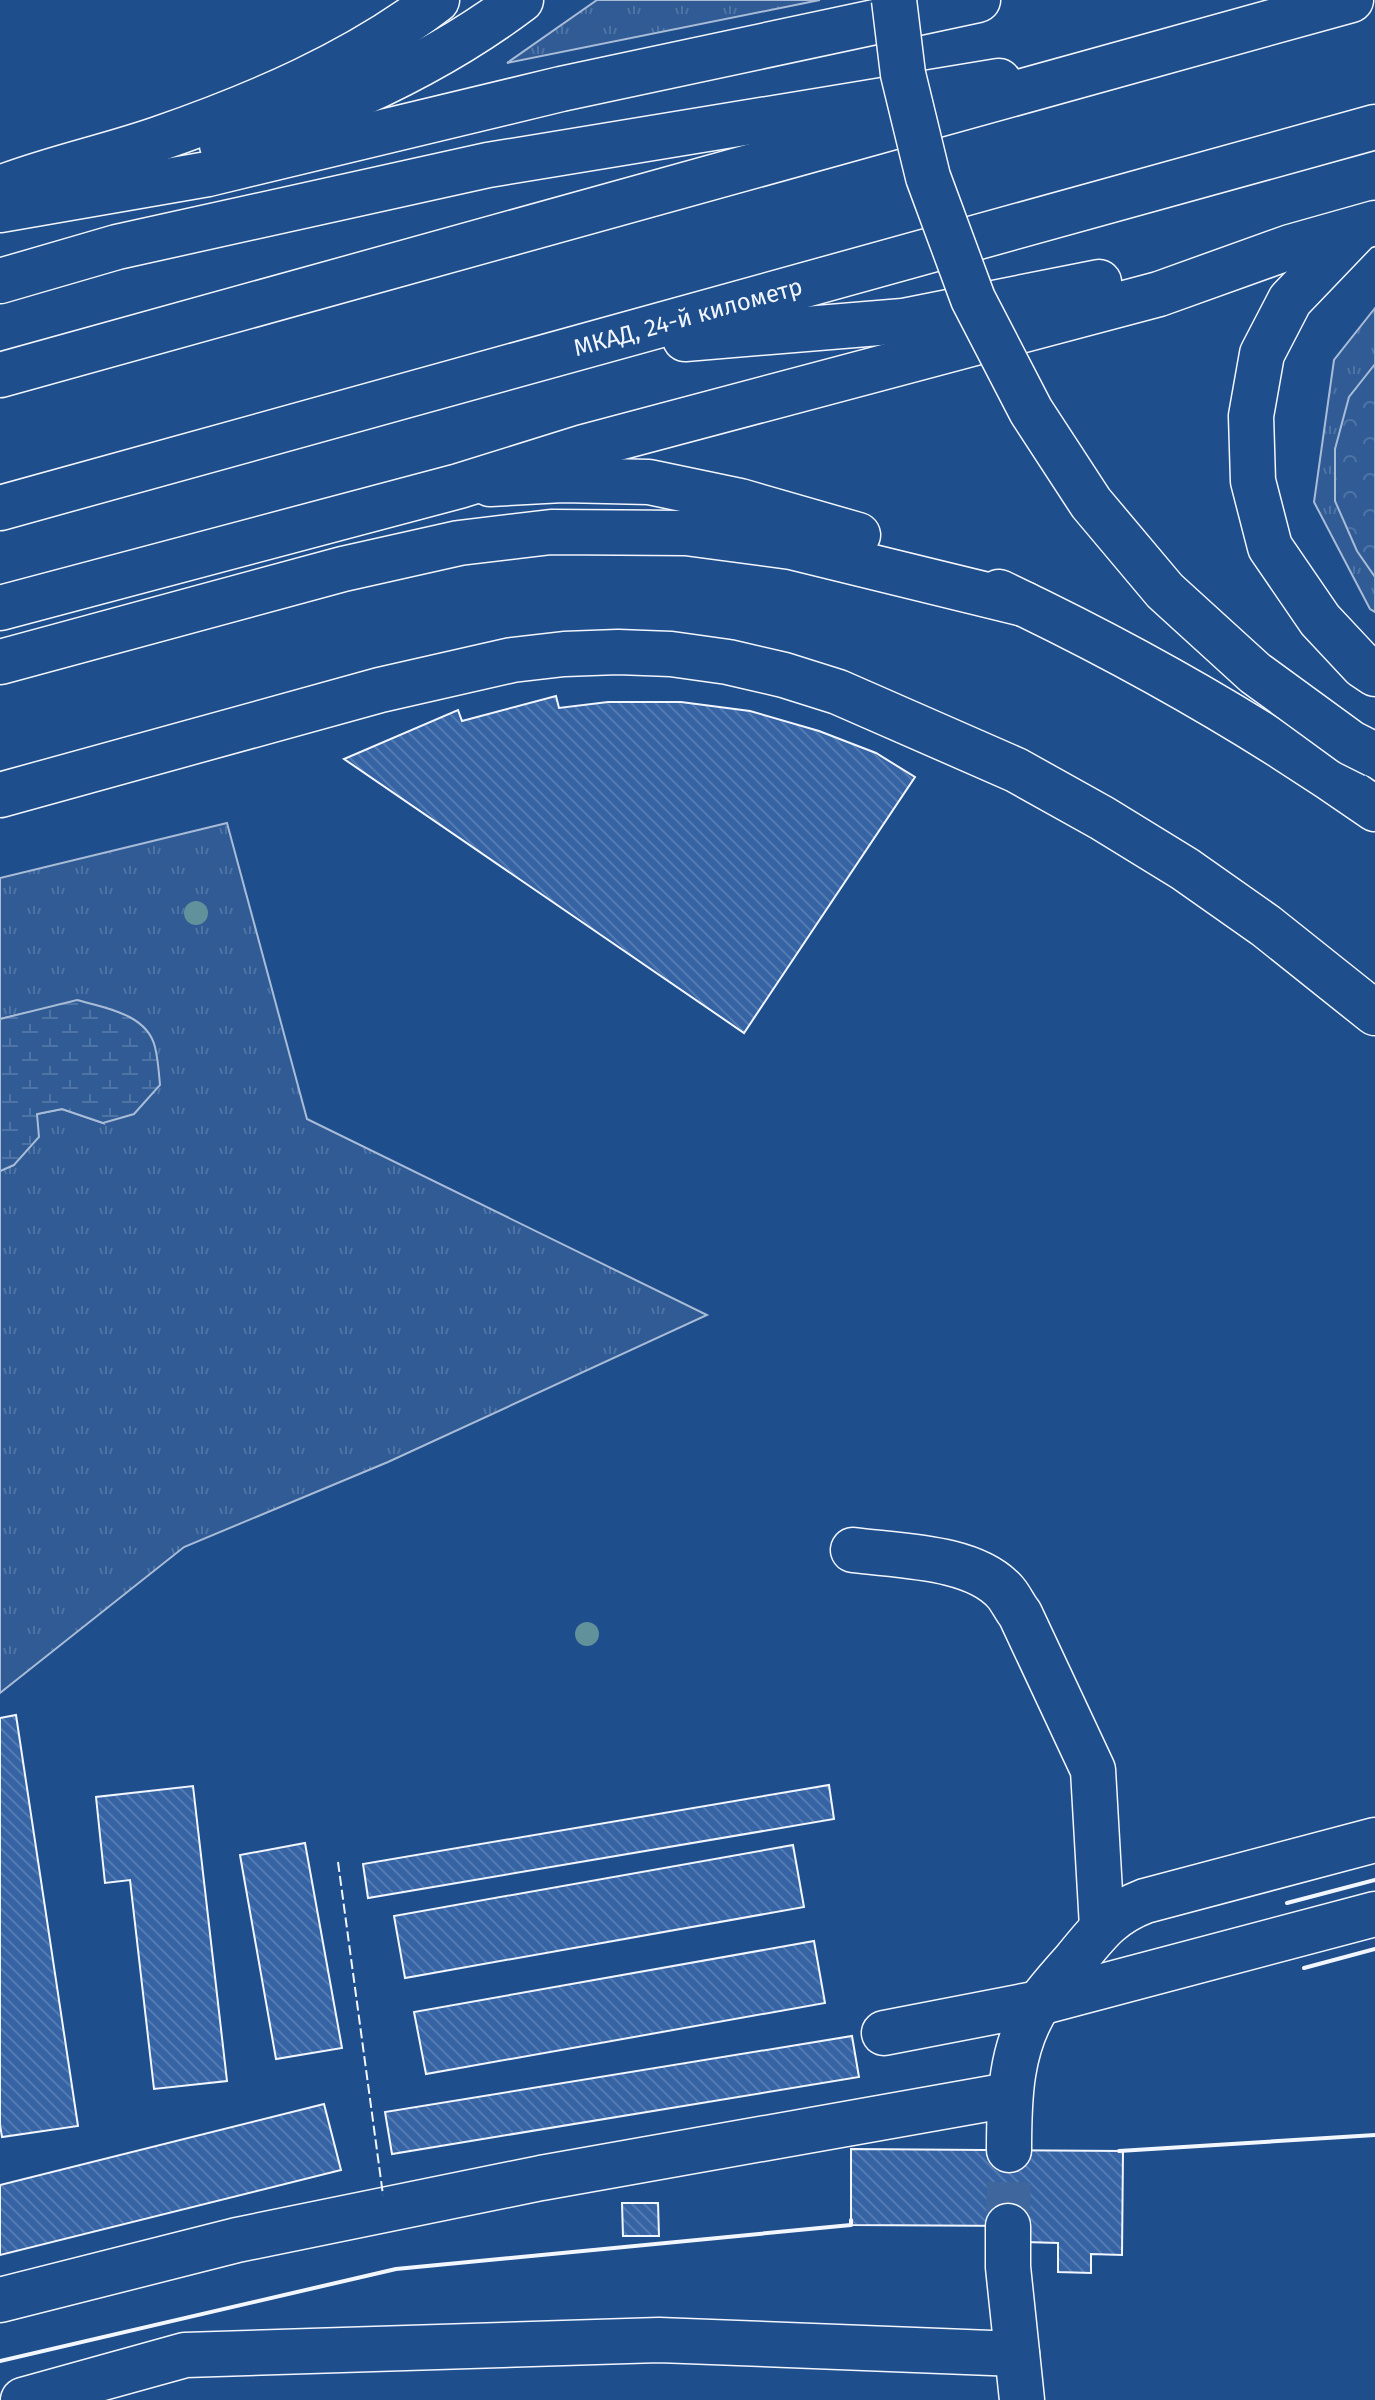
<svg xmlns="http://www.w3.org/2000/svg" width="1375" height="2400" font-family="'Fira Sans',sans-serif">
<defs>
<pattern id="grass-tufts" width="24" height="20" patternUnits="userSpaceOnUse" patternTransform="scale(2)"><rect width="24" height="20" fill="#305b95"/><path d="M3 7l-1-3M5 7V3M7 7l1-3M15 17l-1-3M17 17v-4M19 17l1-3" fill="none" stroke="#4e73a5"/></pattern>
<pattern id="forest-crowns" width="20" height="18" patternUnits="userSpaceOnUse" patternTransform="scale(2)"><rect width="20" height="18" fill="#305b95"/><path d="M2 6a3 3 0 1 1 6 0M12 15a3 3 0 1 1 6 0" fill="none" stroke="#4e73a5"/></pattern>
<pattern id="wetland-marsh" width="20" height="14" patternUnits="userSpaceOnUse" patternTransform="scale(2)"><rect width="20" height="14" fill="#305b95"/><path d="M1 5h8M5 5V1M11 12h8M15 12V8" fill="none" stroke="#4e73a5"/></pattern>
<pattern id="building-back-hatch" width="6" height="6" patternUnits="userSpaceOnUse" patternTransform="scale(2)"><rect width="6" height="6" fill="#3563a3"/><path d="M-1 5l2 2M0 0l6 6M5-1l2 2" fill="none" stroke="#537ab1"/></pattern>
</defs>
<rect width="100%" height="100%" fill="#1f4e8c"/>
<g fill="url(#grass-tufts)" stroke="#a8bbd7" stroke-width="2">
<path d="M597 0H820L507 63Z"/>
<path d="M1375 308V612L1370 609 1314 502 1334 360Z"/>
<path d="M227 823 307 1119 707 1315 388 1462 184 1547 0 1693V1171L14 1165 37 1114 62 1109 103 1123 26 1013 0 1019V878Z"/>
</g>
<path fill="url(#forest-crowns)" stroke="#a8bbd7" stroke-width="2" d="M1375 364V577L1357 551 1335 501V449L1349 397Z"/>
<path fill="url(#wetland-marsh)" stroke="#a8bbd7" stroke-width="2" d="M77 1000C105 1008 147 1014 155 1047 158 1059 159 1073 160 1085L134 1114 103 1123 62 1109 37 1114 39 1137 14 1165 0 1171V1019Z"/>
<g fill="url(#building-back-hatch)" stroke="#f2f6ff" stroke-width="2">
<path d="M556 696 559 708 608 702H681L750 711 819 731 876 753 915 777 744 1033 344 759 458 710 462 721Z"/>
<path d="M16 1715 78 2126 2 2137 0 2125V1718Z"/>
<path d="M829 1785 834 1819 368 1898 363 1864Z"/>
<path d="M193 1786 227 2081 154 2089 130 1880 105 1883 96 1797Z"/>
<path d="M305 1843 342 2048 276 2059 240 1855Z"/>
<path d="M793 1845 804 1907 405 1978 394 1916Z"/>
<path d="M814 1941 825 2003 426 2074 414 2012Z"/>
<path d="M852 2036 859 2077 392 2154 385 2112Z"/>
<path d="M324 2104 341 2170 0 2255V2185Z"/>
<path d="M851 2149 1123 2151 1122 2255 1091 2254V2273L1058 2272V2243L1025 2242V2226L851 2225Z"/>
<path d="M622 2203H658L659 2236H623Z"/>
</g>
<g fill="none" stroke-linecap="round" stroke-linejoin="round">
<path stroke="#3f679d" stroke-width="44" stroke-dasharray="44 22" stroke-linecap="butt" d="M1008 2226 1009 2150"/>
<g stroke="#f2f6ff" stroke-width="47">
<g id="minor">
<path d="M0 795 380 690 512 660 564 654 618 652 671 654 728 662 784 675 838 692 1016 770 1102 818 1185 869 1266 926 1375 1013"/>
<path d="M853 1550C899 1556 975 1556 1006 1593 1011 1599 1015 1608 1020 1614L1093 1770 1102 1927"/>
<path d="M884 2033 1039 2003 1375 1914"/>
<path d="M1009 2150C1009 2099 1010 2046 1040 2002 1051 1987 1064 1973 1076 1959 1098 1932 1111 1914 1145 1901L1375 1840"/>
<path d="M1008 2226V2267L1022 2400"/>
<path d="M0 2300 237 2240 541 2178 1009 2095"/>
<path d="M23 2400 185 2355 659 2340 1017 2354"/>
</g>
</g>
<g stroke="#f2f6ff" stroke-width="47">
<g id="major">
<path d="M222 145C259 132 297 121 333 106 399 78 464 43 521 0"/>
<path d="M0 210 208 174 561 89 978 0"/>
<path d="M0 281 117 247 488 165 999 81"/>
<path d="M490 484 563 480 649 482 740 501 858 535"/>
<path d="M999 592C1130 654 1257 726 1375 809"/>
<path d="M0 662 343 569 459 543 551 532 686 533 791 547 1024 604"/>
</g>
</g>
<g stroke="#f2f6ff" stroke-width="47">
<g id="highway">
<path d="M0 188C52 168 106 157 158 139 256 105 355 63 437 0"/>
<path d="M1358 229 1290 300 1262 354 1251 416 1253 481 1270 547 1320 620 1363 666 1375 674"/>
<path d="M685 339 903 321 1099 282"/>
<path d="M0 375 1351 0"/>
<path id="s1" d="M0 508 1375 127"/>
<path d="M0 608 459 486 584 447 1159 294 1290 247 1375 223"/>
</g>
</g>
<use href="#minor" stroke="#1f4e8c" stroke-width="44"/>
<use href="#major" stroke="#1f4e8c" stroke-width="44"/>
<use href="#highway" stroke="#1f4e8c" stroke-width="44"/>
<g stroke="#f2f6ff" stroke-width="47" stroke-linecap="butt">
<path id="highway-bridge" d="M894 0 903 74 928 177 973 299 1031 411 1091 503 1165 591 1255 673 1351 743 1375 755"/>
</g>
<use href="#highway-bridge" stroke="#1f4e8c" stroke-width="44"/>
<path stroke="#f2f6ff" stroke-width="2" stroke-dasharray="10 4" stroke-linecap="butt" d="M338 1862 383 2195"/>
<g stroke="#f2f6ff" stroke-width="4">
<path d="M1287 1903 1375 1880"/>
<path d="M1304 1968 1375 1949"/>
<path d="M1119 2151 1375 2135"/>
<path d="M0 2361 396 2269 851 2225V2220"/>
</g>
</g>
<g fill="#61919a">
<circle cx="196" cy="913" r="12"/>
<circle cx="587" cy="1634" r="12"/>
</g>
<g text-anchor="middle" stroke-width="6" stroke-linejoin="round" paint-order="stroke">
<g font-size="24" fill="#f2f6ff" stroke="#1f4e8c">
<text dy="8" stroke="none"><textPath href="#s1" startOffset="714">МКАД, 24-й километр</textPath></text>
</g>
</g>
</svg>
